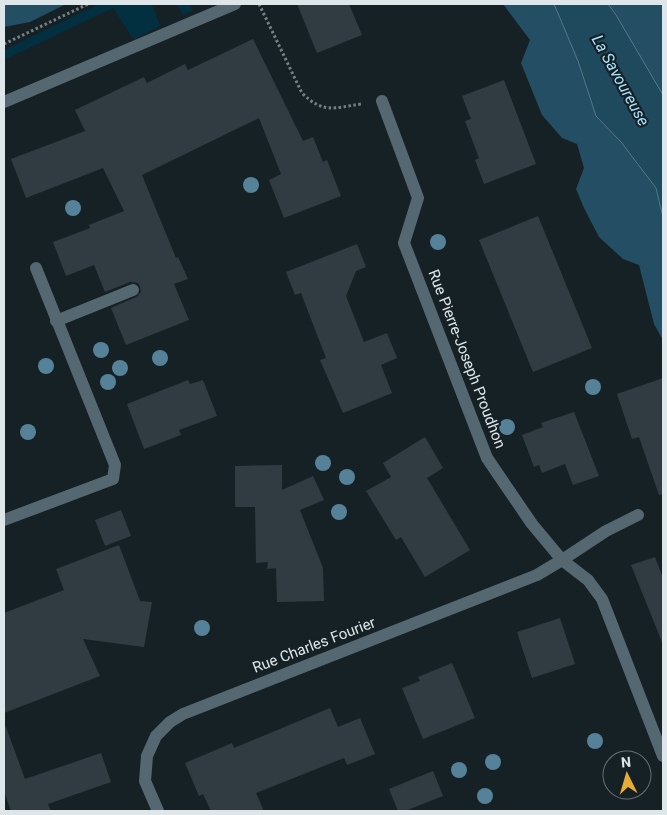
<svg xmlns="http://www.w3.org/2000/svg" width="667" height="815" font-family="Roboto,sans-serif">
<rect width="100%" height="100%" fill="#162126"/>
<g fill="#033041">
<path d="M99 4H155L152 5 160 26 135 39 133 38 113 8 4 60V50Z"/>
<path d="M177 4H190L192 11 183 15Z"/>
</g>
<g fill="#244e63">
<path d="M4 4H66L30 22 4 27Z"/>
<path d="M503 4H554L578 61 596 116 621 142 656 188 663 217V340L654 324 639 265 623 259 599 237 584 208 576 189 584 168 577 144 562 138 542 115 521 63 530 40Z"/>
<path d="M608 4H663V95L616 15Z"/>
</g>
<path fill="#1f4a5e" stroke="#597988" d="M554 4H608L616 15 663 95V217L656 188 621 142 596 116 578 61Z"/>
<g fill="#313c42">
<path d="M297 4H349L362 35 317 53Z"/>
<path d="M253 39 303 141 313 137 323 162 327 160 341 196 284 218 269 180 281 174 259 118 142 175 176 258 178 257 188 279 174 284 189 320 126 345 111 308 136 297 141 292 140 287 138 283 130 282 105 292 94 265 66 276 53 242 90 228 89 225 124 211 103 168 26 198 11 159 85 131 75 110 144 77 147 83 185 64 188 70Z"/>
<path d="M504 80 536 164 484 184 475 160 479 158 465 121 471 119 462 96Z"/>
<path d="M538 216 592 348 533 372 479 240Z"/>
<path d="M357 244 366 267 356 271 346 296 364 342 387 333 397 358 381 365 392 393 343 413 320 360 326 358 301 293 295 295 286 272Z"/>
<path d="M663 378V494L659 495 639 437 632 439 617 394Z"/>
<path d="M188 380 190 384 203 380 217 416 179 430 181 435 144 449 127 404Z"/>
<path d="M574 412 599 476 573 485 565 464 542 473 539 465 534 467 522 435 543 427 541 423Z"/>
<path d="M425 437 443 468 427 478 470 550 425 577 401 537 396 540 366 491 391 477 383 463Z"/>
<path d="M282 465V490L313 476 324 500 300 510 323 568 324 601 277 602 276 568 267 569 268 562 256 563 255 507H235V466Z"/>
<path d="M121 510 131 536 105 546 95 520Z"/>
<path d="M119 545 140 601 152 602 144 647 83 639 100 676 4 713V613L64 590 56 569Z"/>
<path d="M655 557 663 578 662 642 631 565Z"/>
<path d="M560 618 575 664 532 678 517 632Z"/>
<path d="M452 663 475 718 423 739 402 688 420 681 418 677Z"/>
<path d="M330 708 338 727 360 718 375 754 347 765 344 758 256 793 264 811H211L203 794 199 796 185 763 232 743 234 748Z"/>
<path d="M6 727 25 779 101 753 111 782 48 804 51 811H11L4 791V728Z"/>
<path d="M433 771 443 796 405 811H398L389 789Z"/>
</g>
<g fill="none" stroke-linecap="round" stroke-linejoin="round">
<g stroke="#767f84" stroke-width="3" stroke-dasharray="2.5 2.5" stroke-linecap="butt">
<path d="M259 4 302 93C323 114 334 108 361 104"/>
<path d="M4 44 88 4"/>
</g>
<g stroke="#556770" stroke-width="12">
<path d="M56 321 133 290"/>
<path d="M4 520 113 479 115 465 36 268"/>
<path d="M562 560 606 531 638 515"/>
</g>
<g stroke="#556770" stroke-width="12">
<path d="M382 101 418 198 404 243 487 458 532 524 562 560 588 580 602 599 663 756"/>
<path d="M4 102 235 4"/>
<path d="M158 811 145 781 147 756 156 736 170 722 183 714 537 575 562 560"/>
</g>
</g>
<g fill="#558298">
<circle cx="251" cy="185" r="8"/>
<circle cx="73" cy="208" r="8"/>
<circle cx="438" cy="242" r="8"/>
<circle cx="101" cy="350" r="8"/>
<circle cx="160" cy="358" r="8"/>
<circle cx="46" cy="366" r="8"/>
<circle cx="120" cy="368" r="8"/>
<circle cx="108" cy="382" r="8"/>
<circle cx="593" cy="387" r="8"/>
<circle cx="507" cy="427" r="8"/>
<circle cx="28" cy="432" r="8"/>
<circle cx="323" cy="463" r="8"/>
<circle cx="347" cy="477" r="8"/>
<circle cx="339" cy="512" r="8"/>
<circle cx="202" cy="628" r="8"/>
<circle cx="595" cy="741" r="8"/>
<circle cx="493" cy="762" r="8"/>
<circle cx="459" cy="770" r="8"/>
<circle cx="485" cy="796" r="8"/>
</g>
<g text-anchor="middle" stroke-width="4.5" stroke-linejoin="round" paint-order="stroke">
<g font-size="15" fill="#dfe6ea" stroke="#162126">
<text transform="translate(467 359) rotate(69)" y="5">Rue Pierre-Joseph Proudhon</text>
<text transform="translate(314 645) rotate(-21)" y="5">Rue Charles Fourier</text>
</g>
<g font-size="16" font-style="italic" fill="#a9e1ff" stroke="#162126">
<text transform="translate(621 80) rotate(61)" y="6">La Savoureuse</text>
</g>
</g>
<rect width="667" height="815" fill="none" stroke="#dfe6ea" stroke-width="10"/>
<g transform="translate(627 775) rotate(355)"><circle r="24" fill="#162126" stroke="#667074"/>
<path d="M0-4L9 19L0 12L-9 19Z" fill="#e6ac36"/>
<text y="-8" font-size="14" font-weight="bold" text-anchor="middle" fill="#dfe6ea">N</text>
</g>
</svg>
